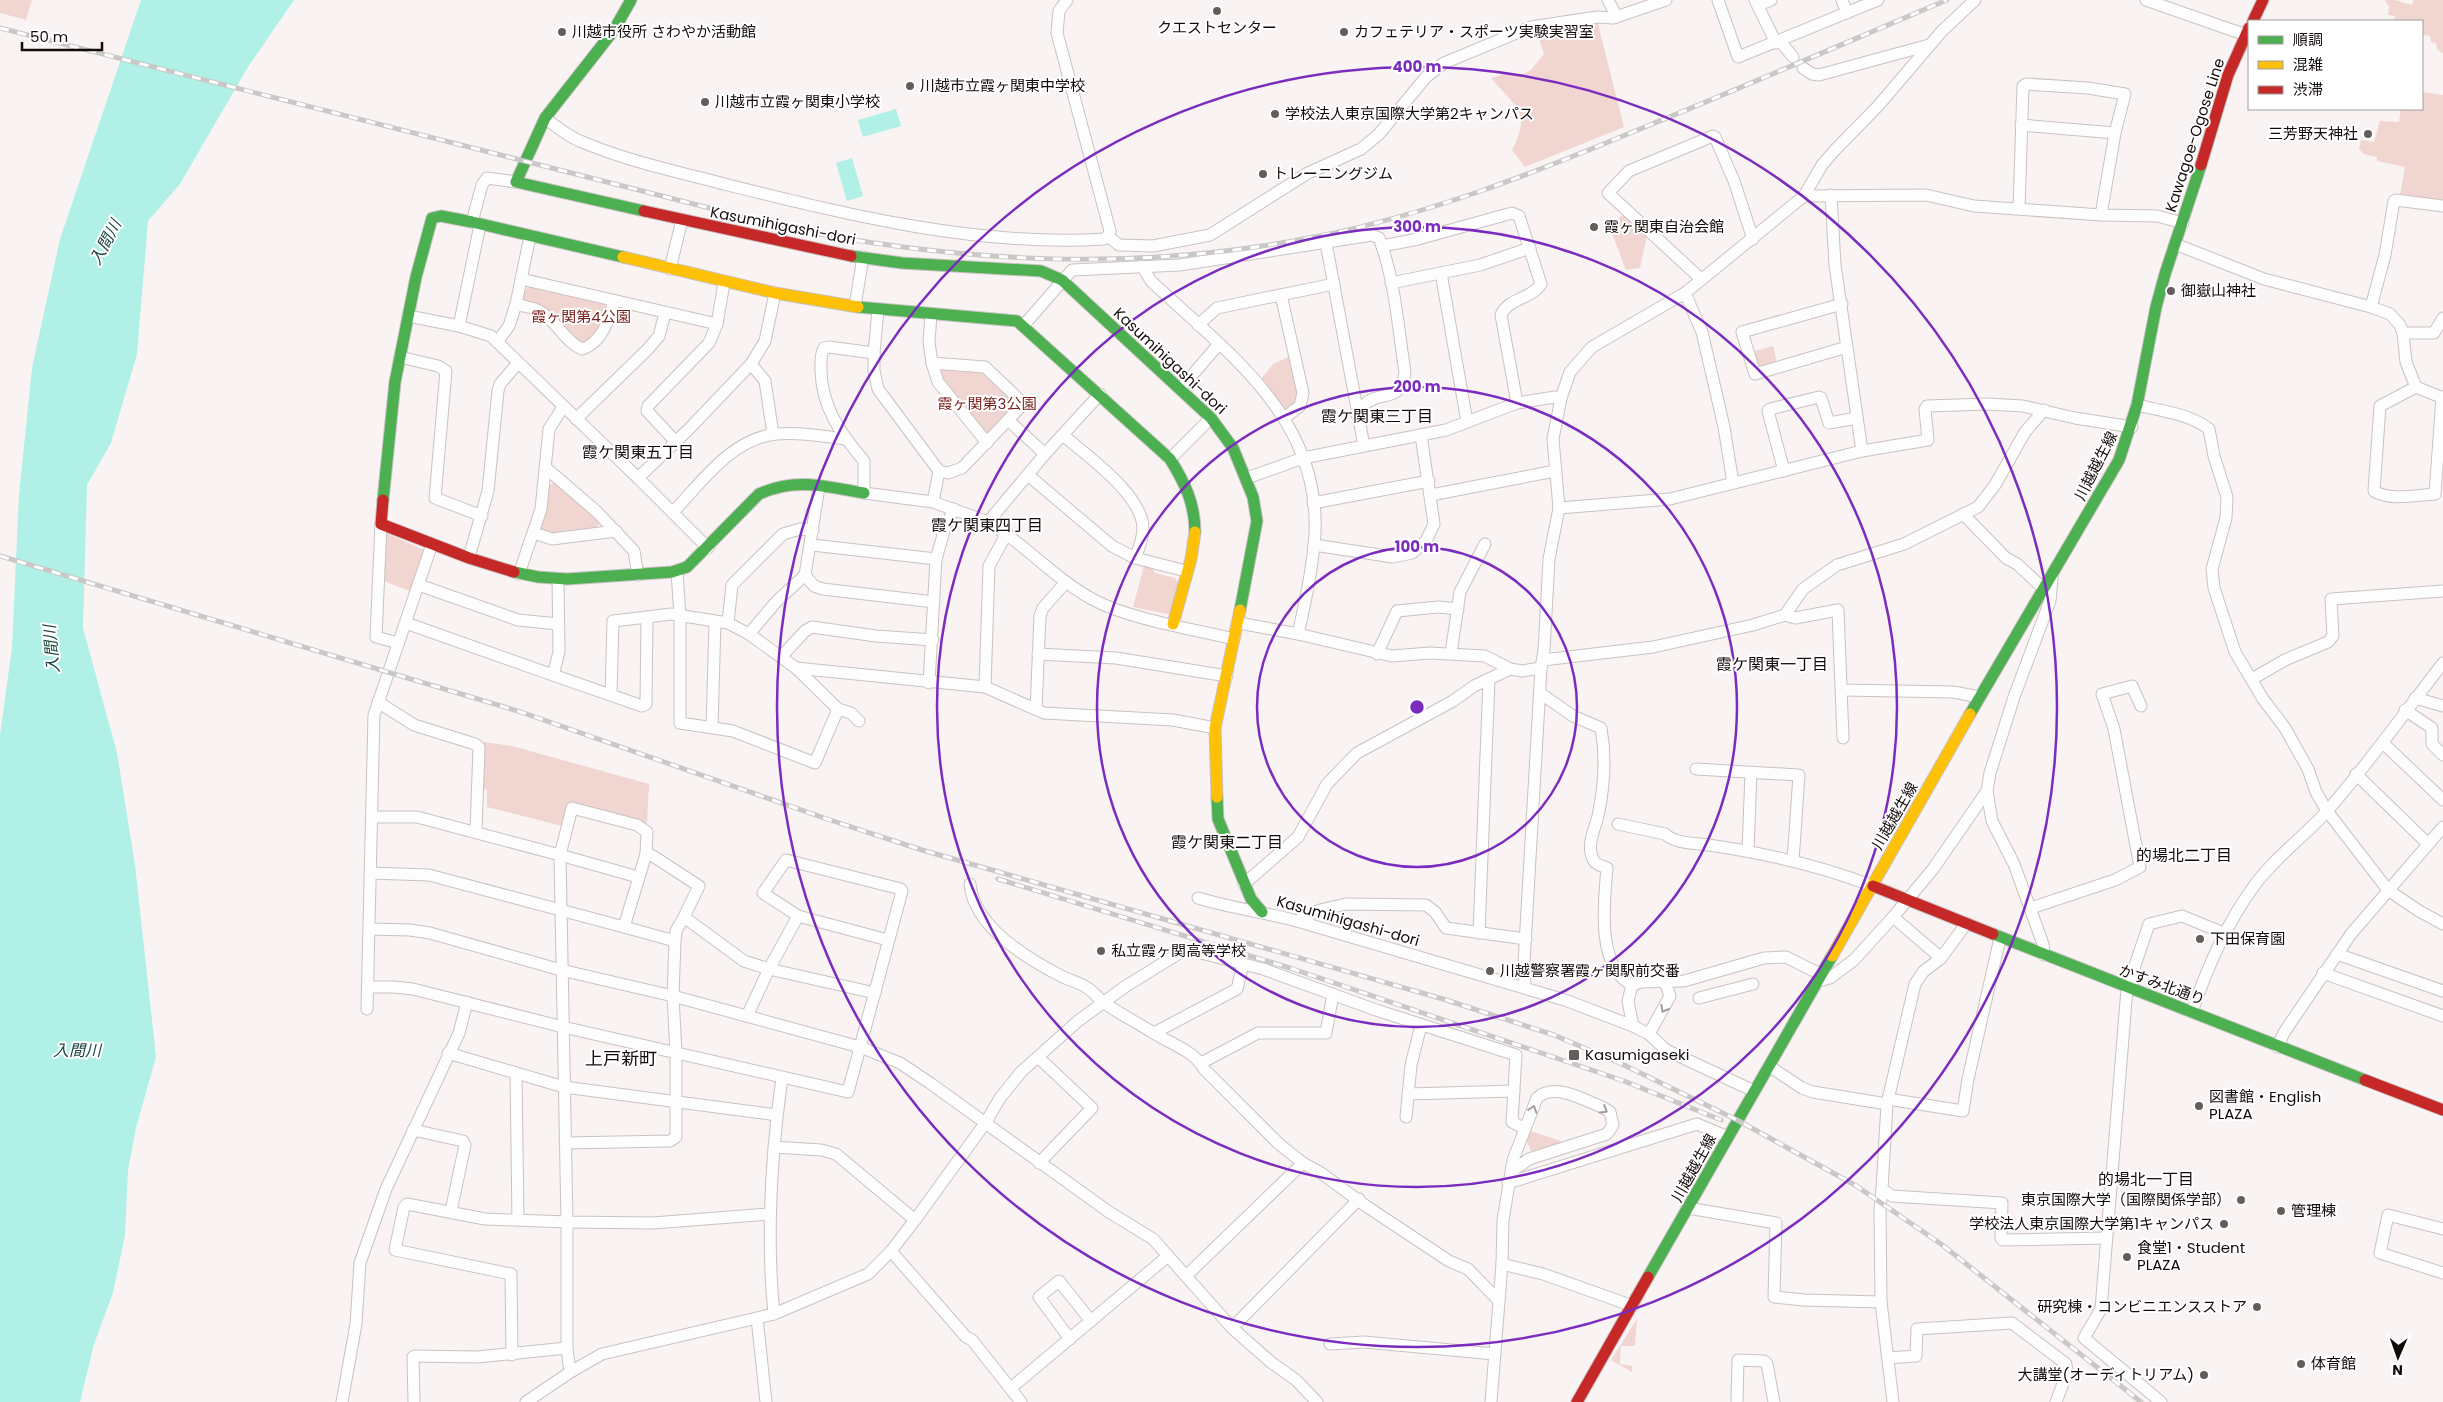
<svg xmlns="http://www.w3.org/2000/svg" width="2443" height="1402" font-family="Poppins,'Noto Sans JP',sans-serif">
<rect width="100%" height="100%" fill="#f9f4f3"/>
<g fill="#f1d5d1">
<path d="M0 0H32L26 20 0 13Z"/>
<path d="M2395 0 2412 5 2413 0H2443V54L2437 49 2436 43 2431 42 2430 36 2422 35V21H2394L2395 16 2388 15 2389 7 2385 0Z"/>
<path d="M1597 20 1624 127 1525 167 1512 150C1532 111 1516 108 1491 78L1505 74 1519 76 1531 70 1544 54 1536 30Z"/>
<path d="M2422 92 2443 95V201L2400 195 2405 167 2377 161V157L2364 154 2359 149 2361 140 2374 142 2380 121 2399 122 2401 109H2422Z"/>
<path d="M1622 215 1647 236 1640 268 1626 270 1610 228Z"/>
<path d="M531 285 602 302 606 307C606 323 594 335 583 345L522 299 523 292Z"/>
<path d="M1773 346 1777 363 1761 367 1755 361 1752 352Z"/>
<path d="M1291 356 1298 402 1288 409 1283 407 1261 379 1273 364Z"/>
<path d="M944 368H950L953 371 971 372 973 369H978L995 380 994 384 1009 398 1013 397 1017 403 1012 411H1008L996 424 997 427 989 433 983 432 949 387H946L940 371Z"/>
<path d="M554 482 595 517 599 524 597 529 555 535 541 530 548 487Z"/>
<path d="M386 533 424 550 412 592 381 580Z"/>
<path d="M1144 566 1153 569 1155 573 1175 578 1178 582 1170 613 1167 614 1133 607Z"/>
<path d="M484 742 512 746 649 784 647 823 568 803 562 826 487 807V790L482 788Z"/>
<path d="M1530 1131 1561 1141 1562 1143 1531 1151 1526 1140Z"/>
<path d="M1637 1319 1635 1346H1621L1620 1364 1632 1366V1372L1611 1360Z"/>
</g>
<g fill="#b0f0e6">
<path d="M141 0H294L248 67 180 184 148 221 137 354 111 443 87 485 83 628 117 753 135 865 156 1057 136 1128 128 1170 125 1235 113 1293 94 1344 80 1402H0V735L12 647 19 495 32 368 60 239Z"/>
<path d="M896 109 901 126 863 137 858 120Z"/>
<path d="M852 158 863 196 847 201 836 163Z"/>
</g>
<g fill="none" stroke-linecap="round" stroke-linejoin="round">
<g stroke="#c9c2c1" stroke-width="13">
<g id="street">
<path d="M1608 0 1617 17"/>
<path d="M1718 0 1738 57 1878 0"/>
<path d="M1755 0 1776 43"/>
<path d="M1842 0 1847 13"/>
<path d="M2146 0 2246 35"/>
<path d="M1758 5 1771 0"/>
<path d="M1780 41 1793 57"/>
<path d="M1803 68 1812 74 1819 75 1929 45"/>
<path d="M545 118C556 126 567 136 580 141 626 161 679 172 728 185 849 215 978 247 1104 239L1108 236 1110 231 1057 33 1059 11 1067 0"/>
<path d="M2021 125 2115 133"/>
<path d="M1831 195 1835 265 1862 451 1928 440 1925 409 1927 406 1987 404 2023 406 2075 418 2132 427"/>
<path d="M1804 196 1926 195 1974 206 2101 215 2157 216 2183 223"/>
<path d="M2019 208 2023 86 2026 84 2088 88 2125 94 2115 133 2101 215"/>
<path d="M472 222 482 185 487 178 516 182"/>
<path d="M480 225 459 326 491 336 638 478 689 429 751 364 765 341 775 293"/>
<path d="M1108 236 1119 245 1153 246 1210 235 1308 173 1361 149 1379 134 1426 77 1444 63 1531 27 1597 17 1613 18 1666 0"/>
<path d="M1326 243 1364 446"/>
<path d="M2175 244 2264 279 2371 307 2390 314 2400 325 2403 333 2406 362 2416 387 2443 398"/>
<path d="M1382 246 1418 239 1512 213 1519 216 1541 284C1532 299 1508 298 1501 315L1517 403"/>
<path d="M1142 266 1151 281C1226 352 1320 416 1315 533 1313 567 1306 600 1298 634"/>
<path d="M670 269 682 220"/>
<path d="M1441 273 1467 422"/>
<path d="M521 279 717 324"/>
<path d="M1701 279 1608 193 1629 171 1713 136 1715 137 1734 181 1753 239"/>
<path d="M1391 283 1480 265 1530 248"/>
<path d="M1685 293 1702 332 1724 427 1733 483"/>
<path d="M1281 295 1303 393 1300 406 1284 418"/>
<path d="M516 304C522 306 529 307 535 309 555 317 564 342 582 349 602 343 609 319 614 301"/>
<path d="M1842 304 1742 332 1755 374 1847 347"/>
<path d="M855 306 863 257"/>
<path d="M2371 307 2385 255 2394 201 2396 200 2443 206"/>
<path d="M878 310 874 353 829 347 824 348C820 355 821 363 821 371 822 408 841 434 864 461V493L933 502 988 522 1045 454 1100 394"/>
<path d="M931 314 929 342 932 363"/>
<path d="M408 316 459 326"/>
<path d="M1024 325 1072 270 1180 265 1372 235 1379 238C1395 279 1398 328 1405 372 1401 405 1380 389 1364 405 1361 407 1359 412 1357 415"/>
<path d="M1198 325 1217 308 1334 284"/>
<path d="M2403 333H2434L2443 318"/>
<path d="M497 342 509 326 516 304 530 236"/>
<path d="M874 353V371L878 389 939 471"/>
<path d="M400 357 438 366 446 371 435 498 482 516"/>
<path d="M751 364 765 381 773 434"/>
<path d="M2416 387 2380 406 2374 491C2389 501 2417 495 2435 494L2442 397"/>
<path d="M1181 388 1219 344"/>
<path d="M2137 405C2161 411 2190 414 2209 429L2214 456 2227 497 2226 518 2212 569 2214 588 2235 652 2263 699 2285 728 2308 769 2316 792 2327 811 2388 890 2419 911 2443 924"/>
<path d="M576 419 648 349 659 336 665 313"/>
<path d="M1063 435C1087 456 1142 494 1143 528 1143 539 1139 548 1135 558"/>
<path d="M676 442 647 411 648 406 709 343 717 324 724 283"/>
<path d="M987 443 938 382 932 363 985 367 1022 402 1021 406 1008 420"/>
<path d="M1170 459 1211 418"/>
<path d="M546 468 597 512 634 551 638 575"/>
<path d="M1784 471 1768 411 1770 409 1819 397 1821 398 1829 423 1857 418"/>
<path d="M1028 475 1112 546 1135 558 1186 571"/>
<path d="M638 478 708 548"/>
<path d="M1247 478 1303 458 1446 430 1517 403 1555 397 1561 398"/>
<path d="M1431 495 1555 471"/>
<path d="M933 502 939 471 948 473 962 468 1008 420 1045 454"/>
<path d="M1313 503 1429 481"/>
<path d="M1559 508 1670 499 1862 451"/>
<path d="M673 512C702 482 731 439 776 434 799 432 822 436 845 439"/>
<path d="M1963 514 2006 558 2017 564 2044 589"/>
<path d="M988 522C1025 544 1054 578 1092 599 1128 619 1193 629 1234 639"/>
<path d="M381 524 376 637 398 643"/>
<path d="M534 533 552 539 616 531"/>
<path d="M812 545 936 559"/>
<path d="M1314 545 1393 557 1412 553 1426 541 1434 524 1421 435"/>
<path d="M469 557 488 491 498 391 500 384 518 363"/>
<path d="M677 572 680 616V723L733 731 815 763 838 709"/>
<path d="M519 574 541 509 549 429 563 407"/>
<path d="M805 575 814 586 823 589 934 602"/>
<path d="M419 585 518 620 558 624"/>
<path d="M1785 615 1803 589 1837 565 1904 544 1978 507 1995 485 2025 432 2044 410"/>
<path d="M647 617 671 614 728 623 749 634 796 668 985 687 1044 713 1173 720 1215 728"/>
<path d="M406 623C485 651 563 679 642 706L646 704 647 617 613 621 611 695"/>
<path d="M728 623 732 585 783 534 800 529 813 530"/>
<path d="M1239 623 1298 634 1392 656 1430 653 1485 656 1510 669"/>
<path d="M749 634 776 602 805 575 819 487"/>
<path d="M1451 653 1460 592 1485 544"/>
<path d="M1038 654 1116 658 1227 676"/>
<path d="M1377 654 1397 611 1438 607 1458 609"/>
<path d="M781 657 805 631 812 627 876 636 933 640"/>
<path d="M1543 660 1653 647 1753 625 1785 615 1795 618 1838 610 1843 738"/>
<path d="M796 668 838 709 851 713 859 721"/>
<path d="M553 675 559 652 558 579"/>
<path d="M2252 679 2285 660 2328 642 2333 636 2331 599 2443 591"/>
<path d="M929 683 936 559 945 528 954 509"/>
<path d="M985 687 989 566 1007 533"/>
<path d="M1842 690 1953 692 1980 697"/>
<path d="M1540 693 1573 716 1601 728C1606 756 1604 788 1598 816 1595 829 1587 843 1592 857 1595 865 1600 865 1607 868 1604 903 1596 966 1632 985"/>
<path d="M2415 698 2443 706"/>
<path d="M378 702 414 725 475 744 479 747 476 831"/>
<path d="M1036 709 1040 616 1043 608 1066 582"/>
<path d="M2405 710 2432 728V744L2443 755"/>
<path d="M712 727 715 622"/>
<path d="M2383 743 2443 800"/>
<path d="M1696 769 1799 775 1793 861"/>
<path d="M2356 774 2428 844"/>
<path d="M1987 791 1992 821 2014 864 2043 944 2044 955"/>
<path d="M372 817H417L560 855 567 1222V1348L569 1365 572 1371 526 1402"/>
<path d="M1618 824 1665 834C1676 844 1695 843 1709 845 1765 853 1820 866 1873 886"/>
<path d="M1748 851 1751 773"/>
<path d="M370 873 429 875 624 927"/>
<path d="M638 877 560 855 572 808 637 825 647 832 646 854"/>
<path d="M970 884C974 927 1026 958 1061 976 1069 980 1078 982 1086 987 1092 990 1097 997 1103 1002 1118 1013 1136 1022 1152 1032 1169 1043 1195 1051 1204 1069L1279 1144 1303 1163 1186 1276"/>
<path d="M1244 884 1298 837 1327 784 1357 753 1453 701 1474 686 1510 669 1522 671 1541 668"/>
<path d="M1198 898C1231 908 1264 912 1297 921L1565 1000 1633 1026 1649 1034 1666 1050 1754 1091"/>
<path d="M2031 908 2115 880 2140 867 2114 729 2102 694 2132 686 2141 706"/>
<path d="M684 917 676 931 675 941 624 927 646 854 653 856 699 886 684 917 744 961 769 969 875 993"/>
<path d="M1893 917 1941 958 1923 972 1915 984 1887 1104 1882 1189 1892 1196 2002 1203 2001 1238 2003 1240 2106 1238"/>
<path d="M1297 921 1320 910 1346 904 1426 905 1435 912 1446 928 1526 939"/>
<path d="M369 929 410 930 430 933 561 970 673 996 860 1047 900 1063 930 1083 1109 1212 1153 1239 1232 1328 1272 1363 1296 1380 1317 1402"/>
<path d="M1479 933 1489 680"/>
<path d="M2337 954 2443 991"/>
<path d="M1941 958 1966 924"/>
<path d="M2323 973 2443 1016"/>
<path d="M1819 981 1830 978 1854 960 1893 917 1933 869 1987 791 1990 773 2014 697 2050 601 2052 578"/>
<path d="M368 987H393L413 989 563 1027 848 1092 902 891 901 889 786 860 763 893 798 916 888 940"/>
<path d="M1525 988 1524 962 1541 668 1544 650 1549 559 1559 508 1553 439 1561 398 1570 372 1592 347 1685 293 1804 196 1822 165 1834 151 1878 106 1942 31 1975 0"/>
<path d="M1699 998 1753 984"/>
<path d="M367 1009 374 715 432 544"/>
<path d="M2192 1012C2207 968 2226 924 2254 886 2275 857 2305 836 2328 810 2369 763 2405 712 2443 663"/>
<path d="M747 1016 769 969 798 916"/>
<path d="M1633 1026 1628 1001 1632 985 1641 982 1684 981 1764 958 1786 957 1822 975"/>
<path d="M1154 1033 1237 989 1243 964"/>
<path d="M1649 1034 1670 996 1665 982"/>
<path d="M2277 1047 2285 1031 2351 934 2443 827"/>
<path d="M448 1053 564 1087 777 1115"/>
<path d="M1038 1057 1092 1108 1039 1163"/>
<path d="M1201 1063 1258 1033H1326L1333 994"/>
<path d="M1769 1066 1802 1088 1813 1092 1887 1104"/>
<path d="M516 1073 518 1220"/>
<path d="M1408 1094 1514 1091"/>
<path d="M1888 1099 1963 1111 1968 1079 2000 938"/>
<path d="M1406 1117 1411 1065 1421 1025"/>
<path d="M413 1130 463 1141 465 1145 451 1211"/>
<path d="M565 1143 670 1141 676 1137V1053L673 996 675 941"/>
<path d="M774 1147 821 1150 836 1154 915 1220"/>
<path d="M1303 1163 1321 1173 1366 1206 1449 1261 1468 1269 1499 1301"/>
<path d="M1511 1172 1529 1159 1607 1134 1613 1125 1610 1112 1604 1108C1584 1100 1555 1082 1537 1098L1513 1160 1503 1220 1502 1264 1543 1274 1633 1306"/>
<path d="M1508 1183 1697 1124 1728 1137"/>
<path d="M1688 1208 1776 1223 1774 1297 1804 1300 1881 1302 1893 1402"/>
<path d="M2443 1229 2388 1215 2380 1253 2443 1273"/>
<path d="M891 1251 966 1337 972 1340 1021 1402"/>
<path d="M1881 1302 1880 1208 1882 1189"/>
<path d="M774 1314C766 1235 771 1157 782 1078"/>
<path d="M757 1318 766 1402"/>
<path d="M1232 1328 1359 1199"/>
<path d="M1070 1339 1039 1297 1059 1281 1091 1321"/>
<path d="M1330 1344 1364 1342 1495 1354"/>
<path d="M512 1355 511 1274 395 1250 404 1207 407 1204 485 1219 567 1222 653 1223 769 1214"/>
<path d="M1888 1358 1916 1356 1917 1329 2012 1323 2066 1364 2067 1373 2056 1402"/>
<path d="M572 1371 602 1354 774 1314 868 1274 891 1251 915 1220 986 1122 1000 1098 1021 1072 1078 1021 1126 986 1186 949 1263 969 1376 1010 1516 1055 1512 1122 1525 1129"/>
<path d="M1011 1388 1168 1256"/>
<path d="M342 1402 356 1324 360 1263 386 1189 459 1033 467 1002"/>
<path d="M414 1402 413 1357 415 1356 477 1357 567 1348"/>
<path d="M1491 1402 1502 1264"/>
<path d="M1737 1402 1738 1360 1764 1361 1767 1364 1774 1402"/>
<path d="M2161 1402 2084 1338 2101 1309 2127 989 2149 924 2182 916 2226 934"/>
</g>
</g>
<g stroke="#c9c2c1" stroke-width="13">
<g id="fast">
<path d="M631 0 614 30 545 118 516 182 644 211"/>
<path d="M851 256 902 263 1041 271 1062 280 1211 418 1233 448 1253 497 1257 521 1240 610"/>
<path d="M858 307 1017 321 1170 459C1185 483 1195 504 1195 532"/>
<path d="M383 500 395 382 416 277 432 218 441 216 472 222 623 257"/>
<path d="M514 572 538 577 567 579 672 572 687 567 759 494C797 477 825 487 864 493"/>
<path d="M1970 714 2119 460 2137 405 2156 307 2165 274 2201 165"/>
<path d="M1217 797 1218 819 1251 899 1262 912"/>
<path d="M1993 934 2365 1080"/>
<path d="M1648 1277 1832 956"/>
</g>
</g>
<g stroke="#c9c2c1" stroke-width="13">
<g id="slow">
<path d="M623 257 775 293 858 307"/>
<path d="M1173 624 1191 559 1195 532"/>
<path d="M1217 797 1215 728 1240 610"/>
<path d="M1832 956 1970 714"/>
</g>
</g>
<g stroke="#c9c2c1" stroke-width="13">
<g id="jam">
<path d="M2253 21 2263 0"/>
<path d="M2201 165 2228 75 2249 28"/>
<path d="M644 211 851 256"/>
<path d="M383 500 381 524 469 558 514 572"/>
<path d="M1873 886 1993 934"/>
<path d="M2365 1080 2443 1110"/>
<path d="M1577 1402 1648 1277"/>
</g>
</g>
<use href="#street" stroke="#fefdfd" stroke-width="11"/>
<use href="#fast" stroke="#4caf50" stroke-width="11"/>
<use href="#slow" stroke="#ffc107" stroke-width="11"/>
<use href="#jam" stroke="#c62828" stroke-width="11"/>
<g stroke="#c9c8c7" stroke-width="5">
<g id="rail">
<path d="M0 28 792 229C968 263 1137 272 1314 237 1428 215 1534 173 1640 129 1743 87 1845 43 1947 0"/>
<path d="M0 556 521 712 827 819 922 850 1443 999 1554 1035 1622 1064 1737 1120 1855 1185 1941 1244 2141 1402"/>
<path d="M998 879 1293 969 1624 1081 1721 1120"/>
</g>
</g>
<use href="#rail" stroke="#fff" stroke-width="3" stroke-dasharray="9" stroke-linecap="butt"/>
</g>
<defs><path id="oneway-chevron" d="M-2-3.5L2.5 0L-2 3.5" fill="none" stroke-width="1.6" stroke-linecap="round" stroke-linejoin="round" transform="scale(1.25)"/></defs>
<g stroke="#a09c9c">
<use href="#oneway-chevron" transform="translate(1664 1009) rotate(119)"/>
<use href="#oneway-chevron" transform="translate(1533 1109) rotate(-72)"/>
<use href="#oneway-chevron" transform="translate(1604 1110) rotate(32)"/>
</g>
<g fill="none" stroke="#7b2cbf" stroke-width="2.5">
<circle cx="1417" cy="707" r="160"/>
<circle cx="1417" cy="707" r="320"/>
<circle cx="1417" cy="707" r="480"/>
<circle cx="1417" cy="707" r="640"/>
</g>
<g fill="#645d5c" stroke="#fff" stroke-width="2">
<circle cx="1217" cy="11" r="5"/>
<circle cx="562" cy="32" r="5"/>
<circle cx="1344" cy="32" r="5"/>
<circle cx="910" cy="86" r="5"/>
<circle cx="705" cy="102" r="5"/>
<circle cx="1275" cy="114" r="5"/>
<circle cx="2368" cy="134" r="5"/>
<circle cx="1263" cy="174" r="5"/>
<circle cx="1594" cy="227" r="5"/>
<circle cx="2171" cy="291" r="5"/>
<circle cx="2200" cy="939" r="5"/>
<circle cx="1101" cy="951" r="5"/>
<circle cx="1490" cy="971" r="5"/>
<rect x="1568" y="1049" width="12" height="12" rx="2.5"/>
<circle cx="2199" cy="1106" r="5"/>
<circle cx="2241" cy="1200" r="5"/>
<circle cx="2281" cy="1211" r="5"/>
<circle cx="2224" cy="1224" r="5"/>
<circle cx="2127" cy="1257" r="5"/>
<circle cx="2257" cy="1307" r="5"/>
<circle cx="2301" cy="1364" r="5"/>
<circle cx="2204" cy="1375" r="5"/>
</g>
<g text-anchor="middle" stroke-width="4" stroke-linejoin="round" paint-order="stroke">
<g font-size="15" fill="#130b0a" stroke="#fff" text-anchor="start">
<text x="1217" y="33" text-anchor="middle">クエストセンター</text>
<text x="572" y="37">川越市役所 さわやか活動館</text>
<text x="1354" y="37">カフェテリア・スポーツ実験実習室</text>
<text x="920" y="91">川越市立霞ヶ関東中学校</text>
<text x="715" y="107">川越市立霞ヶ関東小学校</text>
<text x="1285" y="119">学校法人東京国際大学第2キャンパス</text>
<text x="2358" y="139" text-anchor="end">三芳野天神社</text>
<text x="1273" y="179">トレーニングジム</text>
<text x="1604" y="232">霞ヶ関東自治会館</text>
<text x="2181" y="296">御嶽山神社</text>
<text x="2210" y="944">下田保育園</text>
<text x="1111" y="956">私立霞ヶ関高等学校</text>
<text x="1500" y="976">川越警察署霞ヶ関駅前交番</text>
<text x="1585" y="1060">Kasumigaseki</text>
<text x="2209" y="1102">図書館・English<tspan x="2209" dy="17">PLAZA</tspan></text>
<text x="2231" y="1205" text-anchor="end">東京国際大学（国際関係学部）</text>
<text x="2291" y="1216">管理棟</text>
<text x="2214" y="1229" text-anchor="end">学校法人東京国際大学第1キャンパス</text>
<text x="2137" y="1253">食堂1・Student<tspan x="2137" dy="17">PLAZA</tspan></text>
<text x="2247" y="1312" text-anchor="end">研究棟・コンビニエンスストア</text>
<text x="2311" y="1369">体育館</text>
<text x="2194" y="1380" text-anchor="end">大講堂(オーディトリアム)</text>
</g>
<g font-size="15" fill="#130b0a" stroke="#fff">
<text transform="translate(2195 135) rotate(-72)" y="5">Kawagoe-Ogose Line</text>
<text transform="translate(783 226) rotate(11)" y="5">Kasumihigashi-dori</text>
<text transform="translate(1170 361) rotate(43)" y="5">Kasumihigashi-dori</text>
<text transform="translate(2096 466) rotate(-63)" y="5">川越越生線</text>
<text transform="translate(1895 816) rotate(-60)" y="5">川越越生線</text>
<text transform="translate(1348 921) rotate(16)" y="5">Kasumihigashi-dori</text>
<text transform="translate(2162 985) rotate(20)" y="5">かすみ北通り</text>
<text transform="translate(1694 1168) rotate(-61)" y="5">川越越生線</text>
</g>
<g font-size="15" fill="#7b241f" stroke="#fff">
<text x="581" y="322">霞ヶ関第4公園</text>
<text x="987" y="409">霞ヶ関第3公園</text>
</g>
<g font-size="16" font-style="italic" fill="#1c4742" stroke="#fff">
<text transform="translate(105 242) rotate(-62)" y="6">入間川</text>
<text transform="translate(51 649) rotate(-95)" y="6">入間川</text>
<text x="77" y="1056">入間川</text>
</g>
<g font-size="16" fill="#130b0a" stroke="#fff">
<text x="1377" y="422">霞ケ関東三丁目</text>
<text x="638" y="458">霞ケ関東五丁目</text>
<text x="987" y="531">霞ケ関東四丁目</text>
<text x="1772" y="670">霞ケ関東一丁目</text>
<text x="1227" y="848">霞ケ関東二丁目</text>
<text x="2184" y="861">的場北二丁目</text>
<text x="2146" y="1185">的場北一丁目</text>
</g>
<g font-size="18" fill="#130b0a" stroke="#fff">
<text x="621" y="1065">上戸新町</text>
</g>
</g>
<circle cx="1417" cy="707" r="8" fill="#7b2cbf" stroke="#fff" stroke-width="2.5"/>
<g font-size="15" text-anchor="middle" font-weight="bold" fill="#7b2cbf" stroke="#fff" stroke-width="4" stroke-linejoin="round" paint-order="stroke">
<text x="1417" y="72">400 m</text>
<text x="1417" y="232">300 m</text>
<text x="1417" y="392">200 m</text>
<text x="1417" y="552">100 m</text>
</g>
<rect x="2248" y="20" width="175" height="90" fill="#ffffff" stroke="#a19d9d"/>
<rect x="2258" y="36" width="25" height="8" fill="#4caf50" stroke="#a19d9d"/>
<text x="2293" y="45" font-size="15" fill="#130b0a">順調</text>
<rect x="2258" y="61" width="25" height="8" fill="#ffc107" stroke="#a19d9d"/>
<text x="2293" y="70" font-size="15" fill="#130b0a">混雑</text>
<rect x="2258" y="86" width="25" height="8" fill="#c62828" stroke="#a19d9d"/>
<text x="2293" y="95" font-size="15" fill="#130b0a">渋滞</text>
<g transform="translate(2398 1357) rotate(182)" stroke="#ffffff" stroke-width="4" paint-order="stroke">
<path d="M0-4L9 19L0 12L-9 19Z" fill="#130b0a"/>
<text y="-8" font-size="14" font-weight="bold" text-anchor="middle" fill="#130b0a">N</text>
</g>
<path d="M22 42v8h80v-8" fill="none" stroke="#130b0a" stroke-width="2.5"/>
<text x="30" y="42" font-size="15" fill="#130b0a" stroke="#ffffff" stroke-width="4" paint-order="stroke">50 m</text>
</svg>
